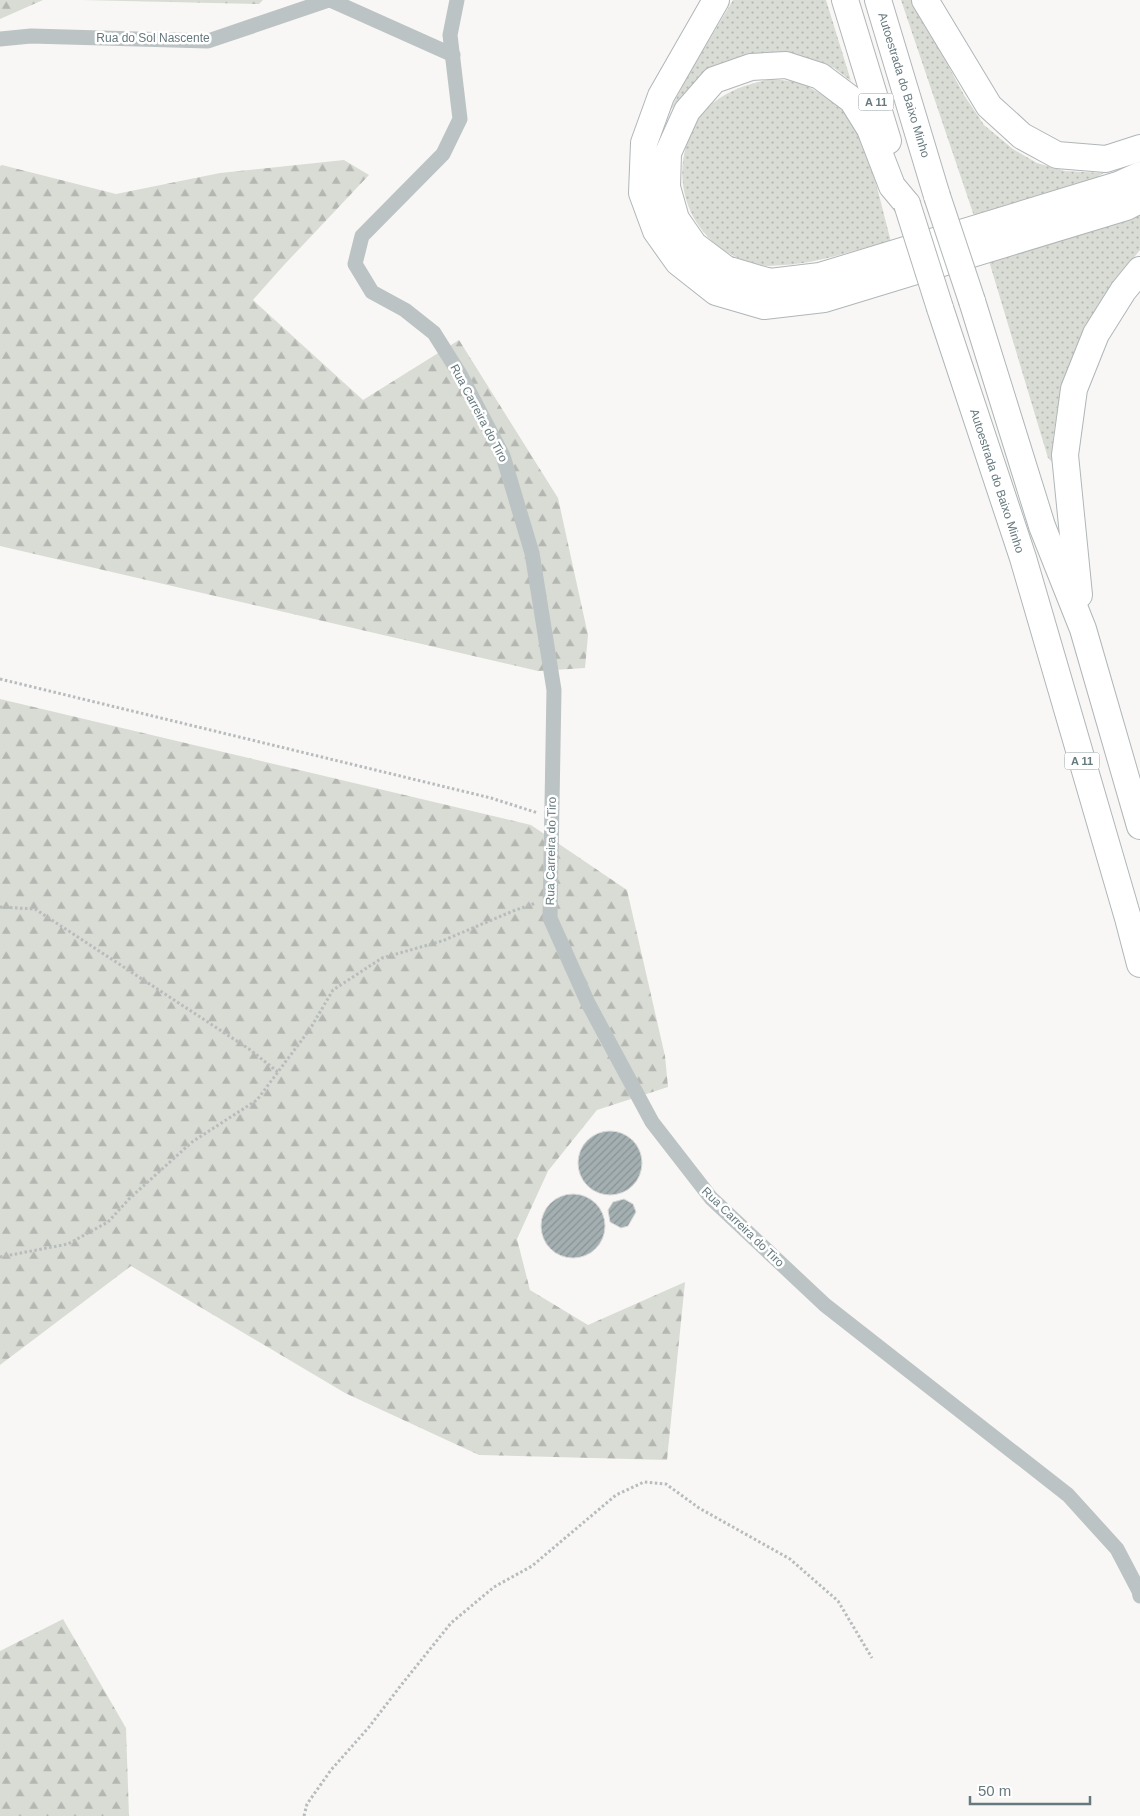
<svg xmlns="http://www.w3.org/2000/svg" width="1140" height="1816" font-family="Arial,sans-serif">
<defs>
<pattern id="grass-dots" width="8" height="8" patternUnits="userSpaceOnUse" patternTransform="scale(1.25)"><rect width="8" height="8" fill="#d9dcd4"/><path d="M2 2h.1M6 6h.1" fill="none" stroke="#b4b7b1" stroke-width="1.8" stroke-linecap="round"/></pattern>
<pattern id="forest-firs" width="22" height="20" patternUnits="userSpaceOnUse" patternTransform="scale(1.25)"><rect width="22" height="20" fill="#d9dcd4"/><path d="M5 1l3.5 6h-7zM16 11l3.5 6h-7z" fill="#b4b7b1"/></pattern>
<pattern id="building-hatch" width="6" height="6" patternUnits="userSpaceOnUse" patternTransform="scale(1.25)"><rect width="6" height="6" fill="#a4afb2"/><path d="M-1 1l2-2M0 6l6-6M5 7l2-2" fill="none" stroke="#899396"/></pattern>
</defs>
<rect width="100%" height="100%" fill="#f8f7f5"/>
<g fill="url(#grass-dots)">
<path d="M733 0H826L851 81 834 68 815 61 710 71 686 91 669 112 690 72Z"/>
<path d="M901 0H913L964 95 984 125 1013 149 1037 163 1065 171 1104 173 1094 179 974 216Z"/>
<path d="M772 79 800 82 830 99 851 119 866 144 891 242C855 249 821 263 784 265 777 265 768 267 761 265 704 255 669 199 687 143 691 128 700 113 713 103 730 89 751 83 772 79Z"/>
<path d="M1140 210V250L1119 276 1096 310 1076 347 1060 394 1053 438 1052 462 1048 458 989 261Z"/>
</g>
<g fill="url(#forest-firs)">
<path d="M0 0H43L0 19Z"/>
<path d="M81 0H263L259 4Z"/>
<path d="M344 160 369 175 284 265 253 300 363 400 459 340 558 498 588 635 585 668 538 671 0 546V166L2 165 116 194 220 173Z"/>
<path d="M0 699 531 825 627 890 665 1056 668 1087 597 1110 548 1171 517 1239 530 1290 588 1325 685 1282 667 1460 479 1455 345 1393 131 1266 0 1365Z"/>
<path d="M63 1619 126 1728 129 1816H0V1651Z"/>
</g>
<g fill="url(#building-hatch)" stroke="#d9d9d7">
<circle cx="610" cy="1163" r="32"/>
<circle cx="573" cy="1226" r="32"/>
<path d="M624 1199 633 1204 636 1212 628 1226 621 1228 610 1222 608 1210 613 1202Z"/>
</g>
<g fill="none" stroke-linecap="round" stroke-linejoin="round">
<g stroke="#b0b6b8" stroke-width="28">
<g id="motorway">
<path d="M716 0 661 96 644 143 642 193 656 231 678 262 716 292 764 306 824 299 1126 207 1140 200"/>
<path d="M845 0 888 141"/>
<path d="M878 0 937 196"/>
<path d="M925 0 989 106 1022 136 1057 155 1106 159 1140 148"/>
<path d="M907 204 892 186 870 129 852 100 820 76 786 65 751 67 714 80 687 111 668 153 667 187 676 219 694 245 726 269 770 282 820 276 1118 185 1140 175"/>
<path d="M972 301 1042 526 1083 629 1140 826"/>
<path d="M940 308 1023 558 1128 918 1140 964"/>
<path d="M1079 595 1065 455 1074 389 1096 334 1123 291 1140 270"/>
</g>
</g>
<g stroke="#b7bcbd" stroke-width="3" stroke-dasharray="2.5 2.5" stroke-linecap="butt">
<path d="M0 679 491 798 538 813"/>
<path d="M0 907 35 909 249 1049 278 1072"/>
<path d="M0 1257 68 1244 108 1222 130 1198 192 1142 257 1100 310 1029 333 990 382 958 442 941 513 911 536 903"/>
<path d="M304 1816 307 1804 331 1770 369 1727 402 1684 451 1623 494 1587 532 1566 616 1495 644 1482 666 1484 699 1508 790 1559 838 1601 872 1658"/>
</g>
<g stroke="#bcc3c4" stroke-width="15">
<path d="M330 0 453 55"/>
<path d="M457 0 450 35 460 119 443 154 362 236 355 264 372 292 405 310 434 333 461 376 503 456 532 553 554 690 550 918 588 1003 652 1122 711 1198 825 1305 1068 1495 1117 1549 1139 1591 1140 1596"/>
<path d="M0 39 31 36 208 41 329 0"/>
</g>
<use href="#motorway" stroke="#fff" stroke-width="26"/>
<g stroke="#b0b6b8" stroke-width="28" stroke-linecap="butt">
<g id="motorway-bridge">
<path d="M937 196 972 301"/>
<path d="M907 204 940 308"/>
</g>
</g>
<use href="#motorway-bridge" stroke="#fff" stroke-width="26"/>
</g>
<g text-anchor="middle" stroke-width="5" stroke-linejoin="round" paint-order="stroke">
<g fill="#fff" stroke="#93a1a5" stroke-width="1">
<rect x="858.5" y="93.5" width="35" height="17" rx="4"/>
<rect x="1064.5" y="752.5" width="35" height="17" rx="4"/>
</g>
<g font-size="11" font-weight="bold" fill="#65797e">
<text x="876" y="106">A 11</text>
<text x="1082" y="765">A 11</text>
</g>
<g font-size="12" fill="#65797e" stroke="#fff">
<text x="153" y="42">Rua do Sol Nascente</text>
<text transform="translate(904 85) rotate(73)" y="4">Autoestrada do Baixo Minho</text>
<text transform="translate(479 413) rotate(62)" y="4">Rua Carreira do Tiro</text>
<text transform="translate(997 481) rotate(72)" y="4">Autoestrada do Baixo Minho</text>
<text transform="translate(551 851) rotate(-89)" y="4">Rua Carreira do Tiro</text>
<text transform="translate(743 1227) rotate(44)" y="4">Rua Carreira do Tiro</text>
</g>
</g>
<path d="M970 1796v8h120v-8" fill="none" stroke="#65797e" stroke-width="2.5"/>
<text x="978" y="1796" font-size="15" fill="#65797e" stroke="#ffffff" stroke-width="4" paint-order="stroke">50 m</text>
</svg>
